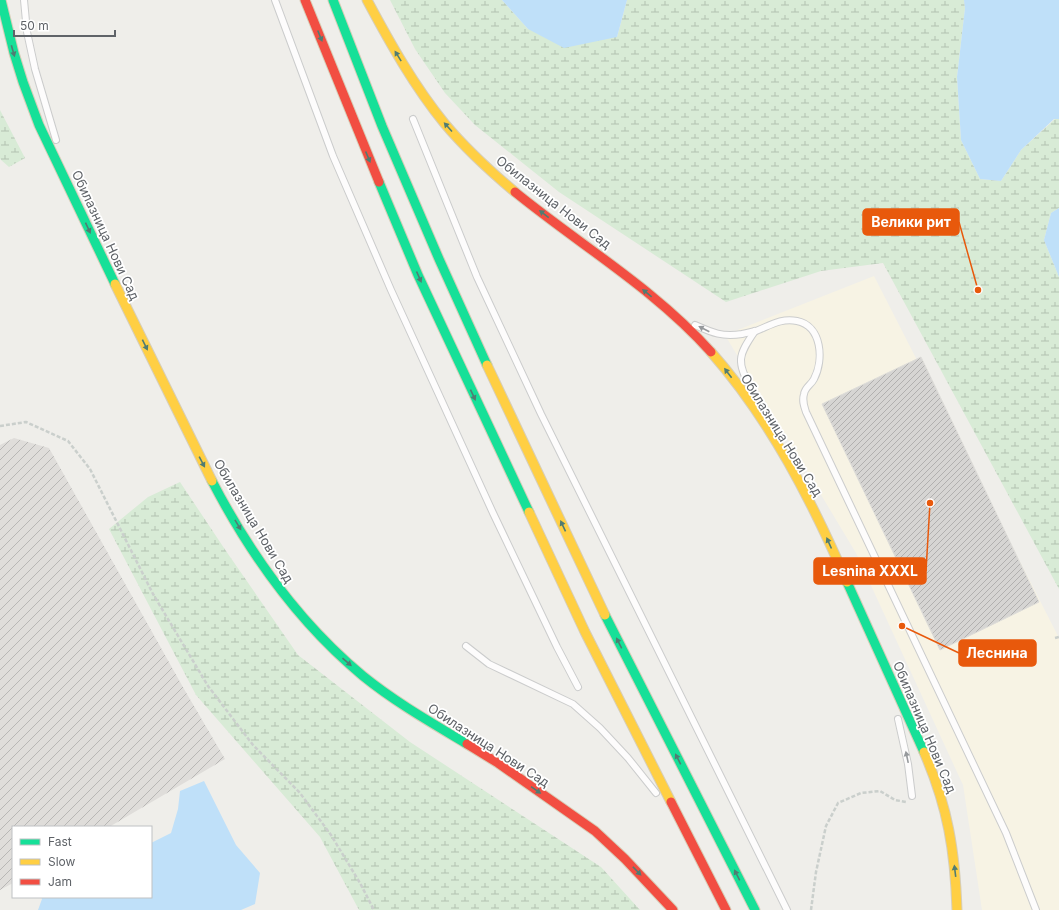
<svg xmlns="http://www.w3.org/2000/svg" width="1059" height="910" font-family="Inter,sans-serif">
<defs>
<pattern id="industrial-furrows" width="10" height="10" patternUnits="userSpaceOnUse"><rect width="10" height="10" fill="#dfddda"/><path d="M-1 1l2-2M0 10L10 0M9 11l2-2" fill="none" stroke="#b8b7b5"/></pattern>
<pattern id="wetland-marsh" width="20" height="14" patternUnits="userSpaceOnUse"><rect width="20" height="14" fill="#d8ebd6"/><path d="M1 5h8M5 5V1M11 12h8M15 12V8" fill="none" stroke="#b2c2b1"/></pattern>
<pattern id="building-hatch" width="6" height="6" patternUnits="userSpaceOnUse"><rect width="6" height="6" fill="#d6d5d3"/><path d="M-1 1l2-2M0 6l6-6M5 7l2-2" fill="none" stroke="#b1b0af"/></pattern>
</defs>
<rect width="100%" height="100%" fill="#efeeea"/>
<path fill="#f7f3e4" d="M874 276 1059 638V910H982L963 785 856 553 725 335Z"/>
<path fill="url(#industrial-furrows)" d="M14 438 49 448 184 689 225 759 109 827H13V883L0 890V445Z"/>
<g fill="url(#wetland-marsh)">
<path d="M390 0H502L528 29 617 37 627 0H964L965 8 957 77 961 140 980 179 1001 181 1021 150 1055 119H1059V208L1051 213 1044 240 1059 277V589L883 263 821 271 726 302 559 192 475 125 445 93 415 49Z"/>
<path d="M0 110 25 158 9 167 0 159Z"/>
<path d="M180 482 226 551 298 655 410 742 601 867 640 910H359L320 837 196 695 109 529 148 497Z"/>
</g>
<g fill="#bfe0f9">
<path d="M502 0H627L617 37 564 48 528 29Z"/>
<path d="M964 0H1059V119H1054L1021 150 1001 181 980 179 961 140 957 77 965 8Z"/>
<path d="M1059 208V277L1044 240 1051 213Z"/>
<path d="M204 781 236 845 260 873 255 904 241 910H38L42 899 41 897H151V843L171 833 178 809 180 791Z"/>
</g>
<path fill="url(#building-hatch)" stroke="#deddd9" d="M921 357 1039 602 940 650 822 404Z"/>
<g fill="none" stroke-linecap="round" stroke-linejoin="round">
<g stroke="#cbcccc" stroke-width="8">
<g id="lane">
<path d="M24 0 27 32 35 69 56 140"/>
<path d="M275 0 333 156 391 290 493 513 557 647 578 687"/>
<path d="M413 119 477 277 541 414 787 910"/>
<path d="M695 325C713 333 722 337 742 334 746 333 752 332 756 331 771 325 781 318 797 321 822 326 824 360 814 379 811 385 805 387 804 394 802 401 804 406 806 412L1006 833 1036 910"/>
<path d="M751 389C737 361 737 357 755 331"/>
<path d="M466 646 489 664 573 704 600 728 628 758 656 793"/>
<path d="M898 719 908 764 912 796"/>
</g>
</g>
<g stroke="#d7ceb8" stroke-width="11">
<g id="fast">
<path d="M1 0 14 53 23 82 39 125 115 284"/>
<path d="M333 0 382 126 439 259 487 365"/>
<path d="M379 182 418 275 529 512"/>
<path d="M212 481C250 554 299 623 363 676 395 702 432 723 467 744"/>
<path d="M847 582 924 752"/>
<path d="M605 615 755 910"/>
</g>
</g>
<g stroke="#d7ceb8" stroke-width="11">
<g id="slow">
<path d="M367 0C390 43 414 86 445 124 466 149 490 171 515 192"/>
<path d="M115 284 212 481"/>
<path d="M711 352C770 419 812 501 847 582"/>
<path d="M487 365 605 615"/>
<path d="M529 512 585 632 671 802"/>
<path d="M924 752C948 807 955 851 957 910"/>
</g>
</g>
<g stroke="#d7ceb8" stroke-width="11">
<g id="jam">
<path d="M305 0 379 182"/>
<path d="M515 192C580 245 655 289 711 352"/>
<path d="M467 744 498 763 595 831 625 859 673 910"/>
<path d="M671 802 726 910"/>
</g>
</g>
<g stroke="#cacfcc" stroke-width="2.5" stroke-dasharray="4 2" stroke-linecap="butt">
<path d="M0 426 26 422 68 441 90 469 153 594 208 686 253 745 300 793 331 835 360 883 374 910"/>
<path d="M1055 638 1059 637"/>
<path d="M811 910 816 872 826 826 838 803 861 793 880 791 895 800 906 802"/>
</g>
<use href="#lane" stroke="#fdfcfc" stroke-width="6"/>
<use href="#fast" stroke="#16e098" stroke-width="9"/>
<use href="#slow" stroke="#ffcf43" stroke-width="9"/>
<use href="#jam" stroke="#f24e42" stroke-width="9"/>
</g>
<defs><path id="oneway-solid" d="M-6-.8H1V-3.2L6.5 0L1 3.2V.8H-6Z"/></defs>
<g fill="#507c72">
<use href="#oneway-solid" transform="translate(320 36) rotate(68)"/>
<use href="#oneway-solid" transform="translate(13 51) rotate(74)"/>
<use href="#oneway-solid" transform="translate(398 56) rotate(-122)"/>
<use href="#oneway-solid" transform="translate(448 127) rotate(-132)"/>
<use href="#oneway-solid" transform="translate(368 157) rotate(67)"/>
<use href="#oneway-solid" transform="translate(544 214) rotate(-142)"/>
<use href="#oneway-solid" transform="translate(88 228) rotate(65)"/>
<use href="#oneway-solid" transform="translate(419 277) rotate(66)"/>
<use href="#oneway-solid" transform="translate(647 293) rotate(-141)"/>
<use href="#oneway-solid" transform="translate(145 345) rotate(64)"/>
<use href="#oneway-solid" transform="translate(728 373) rotate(-127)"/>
<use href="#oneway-solid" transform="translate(473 395) rotate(65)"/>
<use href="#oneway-solid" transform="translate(202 462) rotate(62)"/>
<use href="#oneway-solid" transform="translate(238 525) rotate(59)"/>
<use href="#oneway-solid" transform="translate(563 526) rotate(-115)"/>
<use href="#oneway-solid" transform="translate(829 543) rotate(-114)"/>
<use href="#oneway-solid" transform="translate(619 643) rotate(-117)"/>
<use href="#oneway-solid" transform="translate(347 662) rotate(41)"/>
<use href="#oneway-solid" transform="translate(678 759) rotate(-117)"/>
<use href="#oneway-solid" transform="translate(536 790) rotate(35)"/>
<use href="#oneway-solid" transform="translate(637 871) rotate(46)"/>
<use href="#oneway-solid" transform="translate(955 871) rotate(-97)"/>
<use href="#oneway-solid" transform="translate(737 875) rotate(-117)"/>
</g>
<g fill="#96999c">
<use href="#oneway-solid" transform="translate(704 329) rotate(-153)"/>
<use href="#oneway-solid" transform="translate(907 757) rotate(-102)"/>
</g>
<g text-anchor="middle" stroke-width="3.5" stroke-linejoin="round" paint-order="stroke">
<g font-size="13" fill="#5f6368" stroke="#fff">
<text transform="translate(554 202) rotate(38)" y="5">Обилазница Нови Сад</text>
<text transform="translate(106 235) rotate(65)" y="5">Обилазница Нови Сад</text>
<text transform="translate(782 435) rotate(58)" y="5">Обилазница Нови Сад</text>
<text transform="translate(254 521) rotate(59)" y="5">Обилазница Нови Сад</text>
<text transform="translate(925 727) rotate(67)" y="5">Обилазница Нови Сад</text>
<text transform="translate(489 745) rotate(33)" y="5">Обилазница Нови Сад</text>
</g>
</g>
<path fill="none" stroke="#e8590c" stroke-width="1.5" d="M978 290L959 222M930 503L926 571M902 626L959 653"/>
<g fill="#e8590c" stroke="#fff" stroke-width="1.5">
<circle cx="978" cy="290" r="4"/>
<circle cx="930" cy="503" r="4"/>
<circle cx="902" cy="626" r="4"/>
</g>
<g fill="#e8590c" stroke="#e8590c" stroke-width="1.5">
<rect x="863" y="209" width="96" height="26" rx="4"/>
<rect x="814" y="558" width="112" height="26" rx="4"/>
<rect x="959" y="640" width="77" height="26" rx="4"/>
</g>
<g font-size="14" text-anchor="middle" font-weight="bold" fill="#fff">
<text x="911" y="227">Велики рит</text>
<text x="870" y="576">Lesnina XXXL</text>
<text x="997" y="658">Леснина</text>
</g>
<rect x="12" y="826" width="140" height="72" fill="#ffffff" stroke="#bfc1c3"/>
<rect x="20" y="839" width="20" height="6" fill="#16e098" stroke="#bfc1c3"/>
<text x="48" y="846" font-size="12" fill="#5f6368">Fast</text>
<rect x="20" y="859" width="20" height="6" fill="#ffcf43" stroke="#bfc1c3"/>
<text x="48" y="866" font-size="12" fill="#5f6368">Slow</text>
<rect x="20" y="879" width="20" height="6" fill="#f24e42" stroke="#bfc1c3"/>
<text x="48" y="886" font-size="12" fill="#5f6368">Jam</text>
<path d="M14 30v6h101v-6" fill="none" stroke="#5f6368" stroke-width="2"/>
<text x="20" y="30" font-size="12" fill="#5f6368" stroke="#ffffff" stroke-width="3" paint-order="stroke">50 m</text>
</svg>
